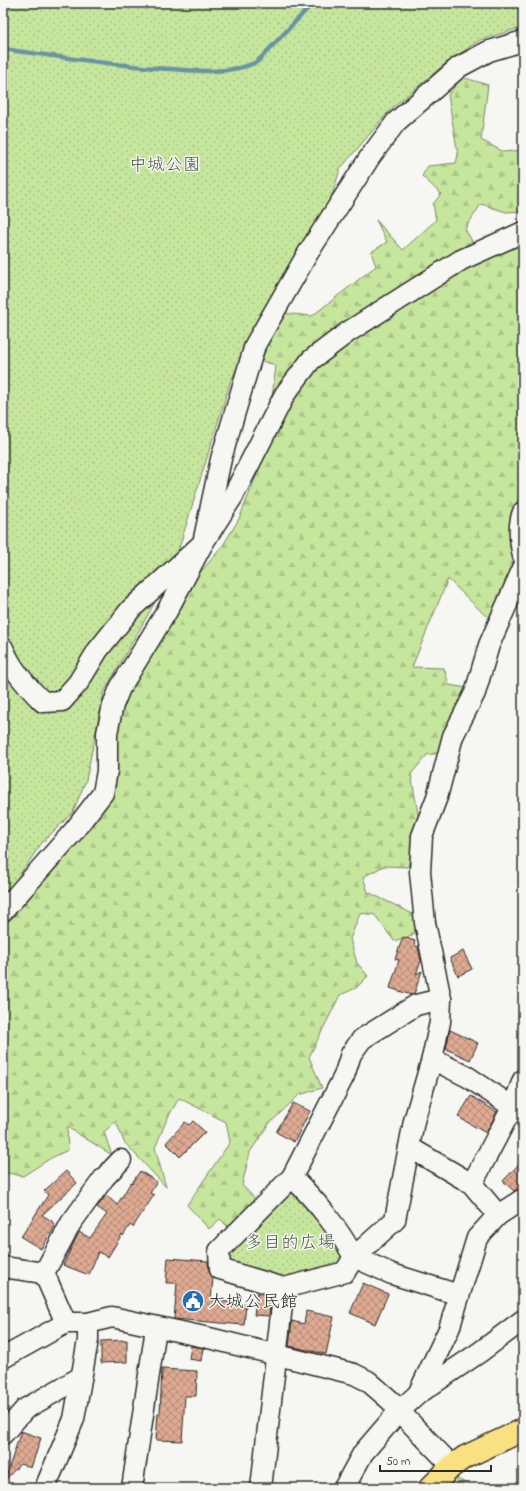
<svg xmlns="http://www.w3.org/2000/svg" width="526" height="1491" font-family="'Indie Flower','Klee One',sans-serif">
<defs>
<pattern id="grass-dots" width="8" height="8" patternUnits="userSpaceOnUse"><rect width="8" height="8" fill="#c6e59d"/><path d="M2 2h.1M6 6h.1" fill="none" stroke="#aac587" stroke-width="1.8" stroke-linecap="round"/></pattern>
<pattern id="forest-firs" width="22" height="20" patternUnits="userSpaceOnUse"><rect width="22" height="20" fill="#c6e59d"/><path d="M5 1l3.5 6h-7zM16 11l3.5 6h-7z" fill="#aac587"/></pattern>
<pattern id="building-cross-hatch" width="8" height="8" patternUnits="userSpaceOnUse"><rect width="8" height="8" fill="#deaa92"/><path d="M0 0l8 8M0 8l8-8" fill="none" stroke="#b48b77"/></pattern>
</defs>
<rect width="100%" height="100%" fill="#f6f6f2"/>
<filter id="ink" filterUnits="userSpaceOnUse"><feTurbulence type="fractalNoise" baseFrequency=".025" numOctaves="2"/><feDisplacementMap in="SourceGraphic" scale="8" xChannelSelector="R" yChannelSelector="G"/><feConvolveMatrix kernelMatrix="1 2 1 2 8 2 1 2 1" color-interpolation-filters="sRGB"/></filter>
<g filter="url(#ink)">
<g fill="url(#grass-dots)" stroke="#788864">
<path d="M3 3H523V27L480 40 445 64 392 108 340 169 331 199 231 380 171 574 104 692 86 780 73 812 41 844 3 899Z"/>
<path d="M292 1185 342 1251 339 1266 288 1283 233 1267 224 1253Z"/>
</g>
<g fill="url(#forest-firs)" stroke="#788864">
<path d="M462 77 488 85 481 140 504 152 523 150V211L506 212 481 204 465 229 472 241 452 256 325 336 298 360 272 398 276 365 261 361 282 313 312 316 376 266 371 252 387 242 376 220 403 250 436 220 433 204 441 194 422 176 428 166 456 163 458 155 448 95Z"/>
<path d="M523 242V489L519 493 512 534 516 569 491 621 448 579 412 667 444 668 449 685 467 688 440 753 427 755 411 774 419 819 408 867 384 866 363 877 368 892 419 917 413 935 394 941 375 915 360 913 350 939 357 963 368 976 356 988 340 995 309 1057 322 1088 299 1095 269 1124 250 1152 242 1185 257 1201 230 1229 220 1219 209 1229 187 1205 230 1142 226 1122 179 1098 167 1119 155 1148 166 1187 124 1142 116 1121 104 1132 112 1155 67 1127 68 1150 51 1158 23 1176 7 1173 3 1177V924L87 823 113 742 120 709 193 581 222 547 239 519 284 407 320 364 373 325 472 263Z"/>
<path d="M455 1477 470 1486 473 1488H460Z"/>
</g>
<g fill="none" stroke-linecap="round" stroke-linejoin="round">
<path stroke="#6895a2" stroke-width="4.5" d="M3 49C54 56 104 64 155 68 187 70 227 76 257 62L313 3"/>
</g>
<g fill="url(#building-cross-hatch)" stroke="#2b2b2b">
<path d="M403 937 415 941 414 945 418 947 421 961 416 974 422 971 414 994 411 995 390 988 399 960 395 959Z"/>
<path d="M463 951 472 969 458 976 450 958Z"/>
<path d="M450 1030 478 1043 470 1060 446 1049Z"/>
<path d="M471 1096 497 1112 486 1133 458 1117Z"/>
<path d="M293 1103 310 1111 294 1142 276 1132Z"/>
<path d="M193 1121 205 1132 180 1157 166 1143 185 1122 189 1125Z"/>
<path d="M523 1160V1187L514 1191 503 1181Z"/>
<path d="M66 1171 77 1183 42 1215 52 1221 55 1227 41 1249 21 1237 48 1195 44 1191Z"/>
<path d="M140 1171 157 1182 150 1193 154 1195 133 1227 130 1225 123 1236 122 1234 108 1257 98 1252 89 1275 63 1265 79 1232 90 1238 107 1214 97 1207 106 1195 117 1205 131 1182 132 1183Z"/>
<path d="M168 1258 208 1261 209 1270 213 1278 211 1300 246 1304 244 1325 174 1319 177 1283H166Z"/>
<path d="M363 1283 388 1294 375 1324 350 1313Z"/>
<path d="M257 1293 271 1296 269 1316 254 1315Z"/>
<path d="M306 1311 334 1317 326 1354 289 1346 292 1321 304 1324Z"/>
<path d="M127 1340V1362L101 1363V1341Z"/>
<path d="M191 1346 203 1348 201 1361 189 1359Z"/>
<path d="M162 1369 197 1371 196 1396H185L182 1441 156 1440 158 1413H160Z"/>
<path d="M21 1431 41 1438 31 1468 20 1464 5 1480Z"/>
</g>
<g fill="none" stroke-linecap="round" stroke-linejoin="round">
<g stroke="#2b2b2b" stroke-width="23">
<g id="minor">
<path d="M523 512C518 524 520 543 523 556"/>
<path d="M3 648C12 670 27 686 43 702L62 701 78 683 98 650 131 609 203 543 221 459 255 345 308 253 370 157 396 122 459 67 489 51 523 41"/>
<path d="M3 911 73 832 103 793 107 771V733L113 705 120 688 167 611 203 543 233 496 285 394 311 360 348 332 461 260 523 232"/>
<path d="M432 1059 468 1077 523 1114"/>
<path d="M409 1147 472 1184 498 1215"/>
<path d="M292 1177 219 1251 220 1269 284 1288 345 1272 354 1257C336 1225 318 1203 292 1177L344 1076 351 1054 362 1039 416 1005 441 999"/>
<path d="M472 1184 513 1106 523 1080"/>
<path d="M3 1267 44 1273"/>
<path d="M459 1295 392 1274 354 1257 395 1220 414 1121 432 1059 440 1022 441 999 425 923 420 872 422 836 437 797 453 736 475 693 489 645 523 568"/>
<path d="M66 1323 44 1273 71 1223 104 1178 121 1160"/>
<path d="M3 1358 66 1323H88L112 1317 209 1338 354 1374 368 1381 391 1401 399 1411 452 1466"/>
<path d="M419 1392 449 1329 477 1238 498 1215 523 1199"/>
<path d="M3 1434 25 1409 81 1377"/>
<path d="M45 1488 74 1419 88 1340V1323"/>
<path d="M132 1488 156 1328"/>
<path d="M261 1488 284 1288"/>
<path d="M344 1488 363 1453 399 1411 418 1394 480 1352 523 1320"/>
</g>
</g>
<g stroke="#2b2b2b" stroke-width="25">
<path id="major" d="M430 1488 452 1466 465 1457 523 1430"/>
</g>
<use href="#minor" stroke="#f6f6f2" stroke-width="20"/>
<use href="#major" stroke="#f9e181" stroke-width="22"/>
</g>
</g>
<defs>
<g id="civic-disc" transform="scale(1.15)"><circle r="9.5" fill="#1f6fb2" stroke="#f6f6f2"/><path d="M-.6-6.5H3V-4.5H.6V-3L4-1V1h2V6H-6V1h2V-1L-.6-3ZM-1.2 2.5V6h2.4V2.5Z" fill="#fff"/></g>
</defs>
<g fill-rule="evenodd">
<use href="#civic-disc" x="193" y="1301"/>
</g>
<g text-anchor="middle" stroke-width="3" stroke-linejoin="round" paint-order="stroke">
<g font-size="18" fill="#525a48" stroke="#f6f6f2">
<text x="165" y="170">中城公園</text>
<text x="290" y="1248">多目的広場</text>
</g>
<g font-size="18" fill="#2b2b2b" stroke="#f6f6f2" text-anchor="start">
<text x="208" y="1307">大城公民館</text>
</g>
</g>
<rect width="526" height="1491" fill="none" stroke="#f6f6f2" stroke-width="16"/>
<rect x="8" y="8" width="510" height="1475" fill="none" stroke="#2b2b2b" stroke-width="1.5" filter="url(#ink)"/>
<path d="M380 1465v6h111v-6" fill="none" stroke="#2b2b2b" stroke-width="2"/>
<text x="386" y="1465" font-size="12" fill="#2b2b2b" stroke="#f6f6f2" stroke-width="3" paint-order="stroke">50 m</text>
</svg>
